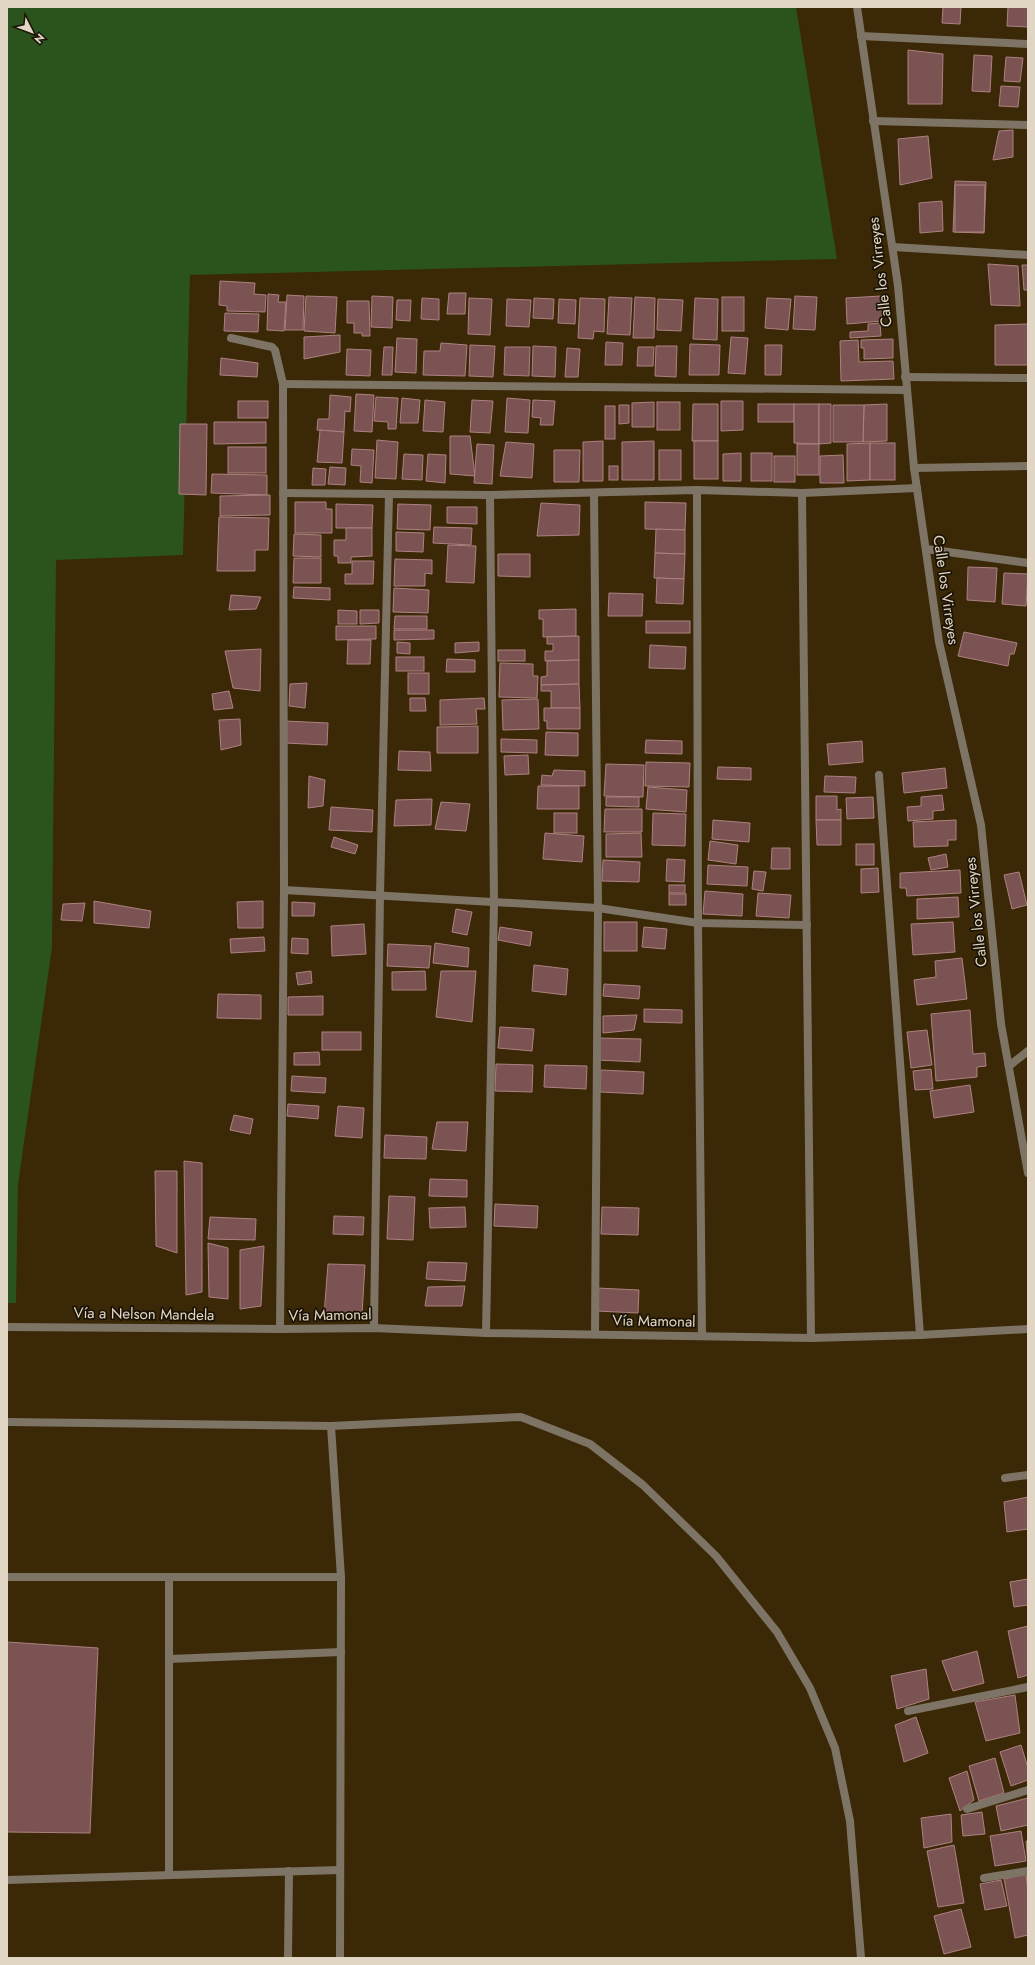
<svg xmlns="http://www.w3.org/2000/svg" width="1035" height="1965" font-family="Jost,sans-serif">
<rect width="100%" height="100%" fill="#3a2806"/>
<path fill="#2a531d" d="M7 7H796L837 259 190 275 183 555 56 560 52 948 18 1184 16 1303H7Z"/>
<g fill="#7c5353" stroke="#ad8181">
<path d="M943 7H961L960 24 942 23Z"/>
<path d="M1008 7H1028V27L1007 26Z"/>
<path d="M908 50 943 54 942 104H908Z"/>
<path d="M974 55 992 56 990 92 972 91Z"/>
<path d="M1006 57 1023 58 1020 82 1004 81Z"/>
<path d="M1001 86 1020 87 1018 107 999 106Z"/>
<path d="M1013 130V157L993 160 999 131Z"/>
<path d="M928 136 932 178 900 185 898 139Z"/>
<path d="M955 181 986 182 984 233 953 232Z"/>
<path d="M955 185H985L984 232H955Z"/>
<path d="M942 201 943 231 920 233 919 203Z"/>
<path d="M988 264 1018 266 1020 306 991 305Z"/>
<path d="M1022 265H1028V290H1024Z"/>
<path d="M220 281 255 283 254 294 266 295 265 312 227 311V306L219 305Z"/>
<path d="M449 293H466L465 314H447Z"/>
<path d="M268 294 279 295 278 302H286L284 331 267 330Z"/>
<path d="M287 295 304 296 303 330H285Z"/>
<path d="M306 296 337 297 335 333 304 331Z"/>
<path d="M372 296 393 297 392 328 371 327Z"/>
<path d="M795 296 817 297 815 330 793 329Z"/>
<path d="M881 296 882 321 847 324 846 298Z"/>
<path d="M609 297 632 298 630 335 607 334Z"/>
<path d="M635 297 655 298 654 338H633Z"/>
<rect x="722" y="297" width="22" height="34"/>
<path d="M422 298 439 299V320L421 319Z"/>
<path d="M469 298 492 299 490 335 468 334Z"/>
<path d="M534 298 554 299 553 319 533 318Z"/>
<path d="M580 298 605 299 604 332 594 331 593 339 578 338Z"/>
<path d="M695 298 718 299 717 340 693 339Z"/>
<path d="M767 298 791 299 788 330 765 328Z"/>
<path d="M507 299 531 300 529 327 506 326Z"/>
<path d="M559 299 576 300 575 324 558 323Z"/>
<path d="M658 299 683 300 681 331 657 330Z"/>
<path d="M397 300H411L410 321 396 320Z"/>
<path d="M347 301H369L370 336H362V333H354V323H347Z"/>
<path d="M225 313 259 314 258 332 224 331Z"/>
<path d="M880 323 881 336 850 338V332L868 331V324Z"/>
<path d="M1028 324V365H995V325Z"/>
<path d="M340 335V352L304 359V337Z"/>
<path d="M731 337 748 338 745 374 728 373Z"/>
<path d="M397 338 417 339 416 373 395 372Z"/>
<path d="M893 339V358L864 359V348H861V340Z"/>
<path d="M858 340 859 362 893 361 894 379 841 381 840 341Z"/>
<path d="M606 342 623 343 622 365H605Z"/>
<path d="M441 343 467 345 465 376 423 375 424 351H440Z"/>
<path d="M690 344 720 345 719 375H689Z"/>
<path d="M470 345 495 346 493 377 469 376Z"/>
<path d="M765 345H782L781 375H765Z"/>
<path d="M533 346 556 347 555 377 532 376Z"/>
<path d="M656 346H677L676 377 655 376Z"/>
<path d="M384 347H393L392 375H382Z"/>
<path d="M505 347H530L529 376 504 375Z"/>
<path d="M638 347H654L653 366H637Z"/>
<path d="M567 348 580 349 578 377H565Z"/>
<path d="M347 349 371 350 370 376 346 375Z"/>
<path d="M221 358 258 363 257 377 220 375Z"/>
<path d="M356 394 374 395 372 432 354 431Z"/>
<path d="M330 395 351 397 350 412 345 411 344 432 317 430 318 419H329Z"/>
<path d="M376 397 398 398 396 429H388V422L374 421Z"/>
<path d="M402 398 420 400 418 423H400Z"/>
<path d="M507 398 530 400 528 433 505 432Z"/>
<path d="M425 400 445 402 443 432 423 431Z"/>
<path d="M472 400 493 401 490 433 470 432Z"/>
<path d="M533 400 555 401 553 425H540L541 418 532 417Z"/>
<rect x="238" y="401" width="30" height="17"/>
<path d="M721 401H743V430L721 431Z"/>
<path d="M654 402V427H632V403Z"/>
<rect x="657" y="402" width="23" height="28"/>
<path d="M693 404H718V441H692Z"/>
<rect x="758" y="404" width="36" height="18"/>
<path d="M794 404H819V444L794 443Z"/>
<path d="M819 404H831V443L819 444Z"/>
<path d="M887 404V441L863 442 864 405Z"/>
<path d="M619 405H629V423L619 424Z"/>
<path d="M833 405H864L863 442H833Z"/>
<rect x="605" y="406" width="10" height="33"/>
<path d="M214 422H266V443L214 444Z"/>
<path d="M180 424H207L206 495 179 494Z"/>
<path d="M320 430 344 432 342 463 317 462Z"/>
<path d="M450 436H470L475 476 450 474Z"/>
<path d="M377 440 398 442 396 479 375 478Z"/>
<path d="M603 441V481H583V442Z"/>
<path d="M654 441V480H622V442Z"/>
<rect x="694" y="441" width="24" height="38"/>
<path d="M506 442 534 444 532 478 500 476Z"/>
<path d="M870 443V480L847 481V444Z"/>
<rect x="870" y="443" width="25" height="37"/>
<path d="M477 444 494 445 492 484 474 483Z"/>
<rect x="797" y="444" width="22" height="31"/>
<rect x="228" y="447" width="38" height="26"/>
<path d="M352 449 374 450 372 483 360 482 361 466 351 465Z"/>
<path d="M554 450H580L579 482H554Z"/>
<rect x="659" y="450" width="22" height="30"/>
<path d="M741 453V481H723V454Z"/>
<rect x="751" y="453" width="21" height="28"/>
<path d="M404 454 423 455 422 480 402 479Z"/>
<path d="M428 454 446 455 445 483 426 481Z"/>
<path d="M843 455 844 483H820V456Z"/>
<rect x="774" y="456" width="21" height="26"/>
<rect x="609" y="466" width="9" height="14"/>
<path d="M330 467 346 468 345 485 328 484Z"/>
<path d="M313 468 326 469 325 485H312Z"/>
<path d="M212 474 267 475V495L211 493Z"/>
<path d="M270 495V515L220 516V496Z"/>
<path d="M295 502H326V509H332V533H295Z"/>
<path d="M645 502 686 503 685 530 645 529Z"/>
<path d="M541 503 580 505 579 535 537 536Z"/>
<path d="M336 504 373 505 372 528H336Z"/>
<path d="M398 504 431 505 430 530 397 529Z"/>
<path d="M447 507H477V524L447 523Z"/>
<path d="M219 517 269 518 268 550H255V571H217Z"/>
<path d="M434 527 472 528 471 545 433 543Z"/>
<path d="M346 528H372V556L351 557V563H338V556H334V540H346Z"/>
<path d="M656 529 685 530V554L655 553Z"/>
<path d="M396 532 424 533 423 552 396 551Z"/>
<path d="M294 534 321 535V557L293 556Z"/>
<path d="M448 545 476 546 474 583 446 582Z"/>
<path d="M655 553 685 554 684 579 654 578Z"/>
<path d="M498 554H530V577L498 576Z"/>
<path d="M294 558H321V583H293Z"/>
<path d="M395 559 432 560V574L425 573V586H394Z"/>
<path d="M352 561H374L373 584H345V574H352Z"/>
<path d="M968 567 997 568 995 602 967 600Z"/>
<path d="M1004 573 1028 574 1026 606 1002 604Z"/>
<path d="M657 578 684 579 683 604 656 603Z"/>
<path d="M294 587 330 588V600L293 598Z"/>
<path d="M394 588 429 590 428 613 393 612Z"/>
<path d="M609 593 643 594 642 616H608Z"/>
<path d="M231 595 261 597 256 609 229 610Z"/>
<path d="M576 609V636L543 637V619H539V610Z"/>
<path d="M338 610 357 611V624H338Z"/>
<path d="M360 610H379V623L360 624Z"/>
<path d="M395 616H427V629H394Z"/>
<rect x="646" y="621" width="44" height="12"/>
<path d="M336 626H376V639L336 640Z"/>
<path d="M394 630H434V639L394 640Z"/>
<path d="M964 632 1017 643 1014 654H1010L1008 666 958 656Z"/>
<path d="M579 636V660L545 661V651H553V644H547V637Z"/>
<path d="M348 640H371L370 664H347Z"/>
<path d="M397 642 410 643V654L397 653Z"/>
<path d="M479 642V651L455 653V643Z"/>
<path d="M650 645 686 647 685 669 649 668Z"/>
<path d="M261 649 260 691 233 688 225 651Z"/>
<rect x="498" y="650" width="27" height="11"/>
<rect x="396" y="657" width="28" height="14"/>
<path d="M447 659 475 660V672H446Z"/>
<path d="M579 660V684L541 685V677L547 676V661Z"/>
<path d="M500 663 533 664V676H538L537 698 499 697Z"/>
<rect x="408" y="673" width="21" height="21"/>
<path d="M307 683 305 708 289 706 290 684Z"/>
<path d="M579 684 580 708H551V691H541V685Z"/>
<path d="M229 691 233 708 214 710 212 694Z"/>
<path d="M410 698H425L426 711H410Z"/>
<path d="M484 698 485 709H476L477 724 440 725V700Z"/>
<path d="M538 699 539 729 503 730 502 700Z"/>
<path d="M544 708H580V729H547V721H544Z"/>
<path d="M240 719 241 745 221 750 219 720Z"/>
<path d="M285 721 328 723 327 745 284 743Z"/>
<path d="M478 726V753H437V727Z"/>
<path d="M546 732 578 733V756L545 755Z"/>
<path d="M501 739 537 740V753L501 752Z"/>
<path d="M646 740 682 741V754L645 753Z"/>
<path d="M862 741 863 762 829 765 827 744Z"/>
<path d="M399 751 430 752 431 771 398 770Z"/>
<path d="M528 755 529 774 505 775 504 756Z"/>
<path d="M646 762 690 763 689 787 645 786Z"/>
<path d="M606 764 644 765 643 797 604 796Z"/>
<path d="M718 767 751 768V780L717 779Z"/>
<path d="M945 768 947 788 904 793 902 773Z"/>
<path d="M554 770 585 771V786L541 785 542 775 552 776Z"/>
<path d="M309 776 325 780 323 806 308 808Z"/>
<path d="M825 776 856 777 855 793 824 792Z"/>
<path d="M538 786H579V809H537Z"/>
<path d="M648 787 687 790 686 812 646 809Z"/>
<path d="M942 795 944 810 933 811V819L908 821 907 807 921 806V797Z"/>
<path d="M816 796H837V810L841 809V820H816Z"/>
<path d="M606 797H639V807L606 806Z"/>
<path d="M873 797 874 818 847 819 846 798Z"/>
<path d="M432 799 431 825 394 826 396 800Z"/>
<path d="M441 802 470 804 466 831 435 829Z"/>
<path d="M331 807 373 810 372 832 329 830Z"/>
<path d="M605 809H642V832H604Z"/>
<rect x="554" y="813" width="23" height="20"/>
<path d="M653 813 686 814 685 846 652 845Z"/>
<path d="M713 820 750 823 749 842 712 839Z"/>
<path d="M816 820H841V845H817Z"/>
<path d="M956 820V840H948V846L914 847 913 822Z"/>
<path d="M545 833 584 836 582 862 543 859Z"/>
<path d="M641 833 642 857H606V834Z"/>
<path d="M334 837 358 845 355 854 331 847Z"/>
<path d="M710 841 738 845 736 864 708 860Z"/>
<rect x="856" y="844" width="18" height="21"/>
<path d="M772 848H790V869H771Z"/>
<path d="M946 854 948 867 931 870 928 858Z"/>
<path d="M667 859 685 860 684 882 666 881Z"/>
<path d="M603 860 640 862 639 882 602 881Z"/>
<path d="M708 865 748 867 747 886 707 884Z"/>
<path d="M878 868 879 892 861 893V869Z"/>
<path d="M960 870 961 893 907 896 906 888H900V873Z"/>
<path d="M754 871 766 872 763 891 752 889Z"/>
<path d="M1019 872 1027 905 1012 909 1004 875Z"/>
<rect x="669" y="885" width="16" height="8"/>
<path d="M705 891 743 894 742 916 703 914Z"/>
<path d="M758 893 791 895 789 918 756 916Z"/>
<rect x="669" y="894" width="17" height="11"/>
<path d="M958 897 959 917 917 919V899Z"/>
<path d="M94 901 151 911 149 928 94 923Z"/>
<path d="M263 901V928H238L237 902Z"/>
<path d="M292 902 315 903 314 916H292Z"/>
<path d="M85 903 82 921 61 920 63 904Z"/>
<path d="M456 909 472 912 467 935 452 932Z"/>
<rect x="604" y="922" width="33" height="29"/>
<path d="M953 922 955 952 913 955 911 924Z"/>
<path d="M364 924 366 954 332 956 331 926Z"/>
<path d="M500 927 532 932 530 946 498 940Z"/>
<path d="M644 927 667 929 665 949 642 947Z"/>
<path d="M264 937 265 951 231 953 230 939Z"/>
<path d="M292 938 308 939V954L291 953Z"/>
<path d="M435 943 469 948 468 967 433 963Z"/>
<path d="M388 944 431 946 429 968 387 966Z"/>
<path d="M962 958 967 999 917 1005 914 980 936 977 935 961Z"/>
<path d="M534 965 568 969 566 995 532 991Z"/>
<path d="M311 971 312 983 298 985 296 973Z"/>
<path d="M425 971 426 990H392V972Z"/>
<path d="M441 971H476L472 1022 436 1017Z"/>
<path d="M604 984 640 986 639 999 603 996Z"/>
<path d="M218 994 261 995V1019L217 1018Z"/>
<path d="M323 996V1015H288V997Z"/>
<path d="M644 1009 682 1010V1023L644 1022Z"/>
<path d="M970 1010 973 1054 985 1053 986 1066 977 1067V1077L936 1081 931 1014Z"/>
<path d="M637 1015 634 1030 603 1033V1016Z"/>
<path d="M500 1027 534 1029 532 1051 498 1048Z"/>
<path d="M927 1030 932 1065 911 1068 907 1032Z"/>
<rect x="322" y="1032" width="39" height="18"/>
<path d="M598 1038 641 1039 640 1062 597 1060Z"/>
<path d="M319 1052 320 1065H294V1053Z"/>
<path d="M496 1064 533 1065 532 1092 495 1091Z"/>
<path d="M545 1065 587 1066 586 1089 544 1087Z"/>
<path d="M931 1069 933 1089 915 1090 913 1071Z"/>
<path d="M601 1070 644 1072 643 1094 600 1092Z"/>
<path d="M292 1076 326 1078 325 1093 291 1091Z"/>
<path d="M970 1085 974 1112 934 1118 930 1091Z"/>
<path d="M288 1104 319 1106 318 1119 287 1116Z"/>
<path d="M338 1106 364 1108 362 1138 335 1136Z"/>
<path d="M234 1115 253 1119 250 1134 230 1130Z"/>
<path d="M437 1122H468L466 1151 432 1149Z"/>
<path d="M385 1135 427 1137 426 1159 384 1158Z"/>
<path d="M184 1161 202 1163V1292L186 1295Z"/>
<path d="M155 1171H177V1253L156 1246Z"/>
<path d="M430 1179 467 1180V1197L429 1196Z"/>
<path d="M389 1196 415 1197 413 1240 387 1239Z"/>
<path d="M495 1204 538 1206 537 1228 494 1226Z"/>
<path d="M465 1207 466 1227 430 1228 429 1208Z"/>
<path d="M602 1207 639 1208 638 1235 601 1234Z"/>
<path d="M334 1216 364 1217 363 1235 333 1234Z"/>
<path d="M210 1217 256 1219 255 1240 208 1239Z"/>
<path d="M208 1243 228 1248V1299L209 1297Z"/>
<path d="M264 1246 261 1306 240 1309V1250Z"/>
<path d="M428 1262 467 1263 465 1281 426 1279Z"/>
<path d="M328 1264 365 1265 362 1314 324 1315Z"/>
<path d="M465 1286 462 1306H425L428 1287Z"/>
<path d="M597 1288 639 1290 638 1313 596 1311Z"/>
<path d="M1028 1497V1529L1007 1532 1004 1502Z"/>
<path d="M1028 1579V1605L1014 1607 1010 1582Z"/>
<path d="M1028 1626V1675L1018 1678 1008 1631Z"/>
<path d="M7 1642 98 1648 90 1833 7 1832Z"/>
<path d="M977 1651 984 1683 953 1691 942 1661Z"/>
<path d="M926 1669 929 1699 897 1709 891 1676Z"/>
<path d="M1015 1695 1020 1733 986 1741 975 1702Z"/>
<path d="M916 1717 928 1753 904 1762 895 1725Z"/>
<path d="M1021 1745 1028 1768V1780L1011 1786 1000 1752Z"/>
<path d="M995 1758 1004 1793 979 1801 969 1766Z"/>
<path d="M967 1771 974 1800 960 1811 949 1778Z"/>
<path d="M1028 1798V1825L1001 1831 996 1806Z"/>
<path d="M982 1812 985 1834 963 1836 961 1815Z"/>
<path d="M951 1814 952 1842 924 1848 921 1818Z"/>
<path d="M1021 1831 1026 1861 995 1866 990 1836Z"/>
<path d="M1026 1841H1028V1866Z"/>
<path d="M954 1845 964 1903 938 1907 927 1851Z"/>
<path d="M1026 1874 1028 1893V1935L1015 1938 1004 1879Z"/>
<path d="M1001 1880 1007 1906 985 1910 980 1884Z"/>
<path d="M961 1909 971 1947 944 1954 934 1916Z"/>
</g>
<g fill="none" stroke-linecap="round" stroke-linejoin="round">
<g stroke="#7e7466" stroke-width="8">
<path d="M1009 1066 1028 1051"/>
<path d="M331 1426 341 1577 340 1958"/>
<path d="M7 1577H341"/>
<path d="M169 1659 341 1652"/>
<path d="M169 1875V1577"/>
<path d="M7 1880 340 1870"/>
<path d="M288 1958 289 1871"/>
</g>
<g stroke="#7e7466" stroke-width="8">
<path d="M857 7 898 286 914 468 939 642 981 825 1001 1024 1028 1173"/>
<path d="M861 36 1028 44"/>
<path d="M873 121 1028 125"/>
<path d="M893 247 1028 255"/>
<path d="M231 338 272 347 275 350 283 384 284 890 280 1329"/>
<path d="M905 377 1028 378"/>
<path d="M283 384 907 390"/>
<path d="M914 468 1028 466"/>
<path d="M697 490 698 923 702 1336"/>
<path d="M283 493 490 495 697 490 802 493 917 488"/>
<path d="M594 493 598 908 595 1334"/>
<path d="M802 493 811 1338"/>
<path d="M926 549 1028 563"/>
<path d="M879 775 920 1335"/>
<path d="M284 890 598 908 698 923 807 925"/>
<path d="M7 1327 280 1329 374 1328 486 1333 811 1338 920 1335 1028 1329"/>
<path d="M374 1328 380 895 389 494"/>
<path d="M486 1333 494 902 490 495"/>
<path d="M7 1422 331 1426 521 1417 590 1444 643 1485 716 1556 777 1632 810 1688 835 1748 850 1821 861 1958"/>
<path d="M1005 1478 1028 1475"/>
<path d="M908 1711 1028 1687"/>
<path d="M967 1809 1028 1790"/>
<path d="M984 1878 1028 1871"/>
</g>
</g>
<g text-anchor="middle" stroke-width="3.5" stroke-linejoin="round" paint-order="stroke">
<g font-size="15" fill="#e1d6c4" stroke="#1b1306">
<text transform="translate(880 272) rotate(-97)" y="5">Calle los Virreyes</text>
<text transform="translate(946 590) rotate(82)" y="5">Calle los Virreyes</text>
<text transform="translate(976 912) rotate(-96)" y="5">Calle los Virreyes</text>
<text transform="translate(144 1314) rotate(1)" y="5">Vía a Nelson Mandela</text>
<text transform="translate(330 1315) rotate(-1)" y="5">Vía Mamonal</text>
<text transform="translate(654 1321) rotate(1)" y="5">Vía Mamonal</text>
</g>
</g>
<rect width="1035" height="1965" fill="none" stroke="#e1d6c4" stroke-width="16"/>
<g transform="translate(32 32) rotate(132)" stroke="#1b1306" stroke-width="3" paint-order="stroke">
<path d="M0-3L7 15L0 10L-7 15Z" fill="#e1d6c4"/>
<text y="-6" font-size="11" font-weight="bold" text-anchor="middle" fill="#e1d6c4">N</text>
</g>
</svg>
